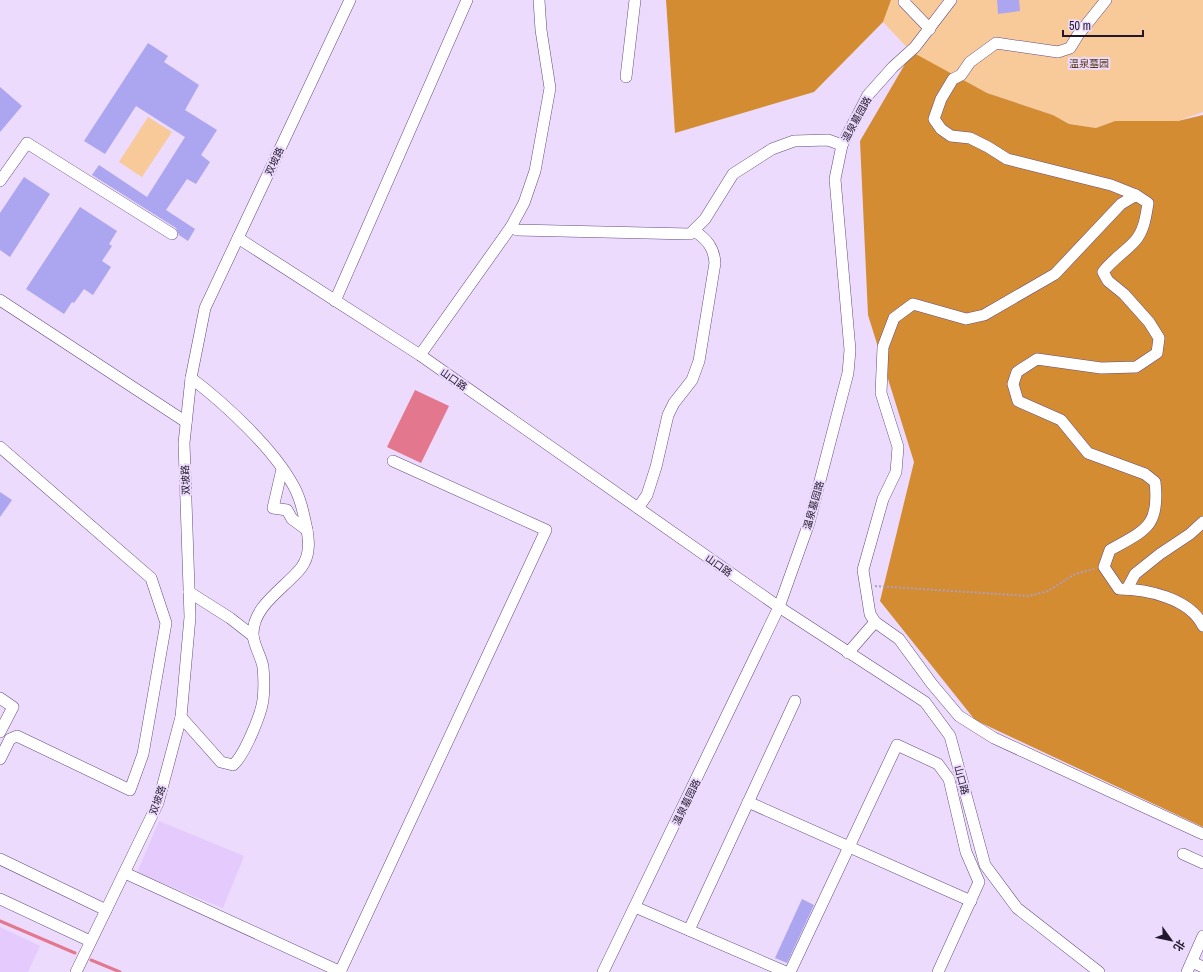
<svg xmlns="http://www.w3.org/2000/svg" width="1203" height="972" font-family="'Archivo Narrow','Noto Sans SC',sans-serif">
<rect width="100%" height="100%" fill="#ecdbfd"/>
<g fill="#e4cafd">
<path d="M159 821 244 856 223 908 137 873Z"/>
<path d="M0 927 40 946 28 972H0Z"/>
</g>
<g fill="#f8ca9a">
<path d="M891 0H1203V112L1178 121H1115L1096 128 1069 124 1053 115 987 93 916 57 883 22Z"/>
<path d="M148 117 172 132 142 177 119 162Z"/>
</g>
<g fill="#d48c32">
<path d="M666 0H891L883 22 814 92 675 133Z"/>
<path d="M912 52 987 93 1053 115 1069 124 1096 128 1115 121H1178L1203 115V827L975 720 880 601 914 462 868 315 860 141Z"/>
</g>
<path fill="#e2778e" d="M415 390 449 406 421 463 387 447Z"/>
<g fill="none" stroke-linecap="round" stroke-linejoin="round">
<g stroke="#e2778e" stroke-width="3">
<path d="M0 921 75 953"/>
<path d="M91 960 120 972"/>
</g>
</g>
<g fill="#aca5f0">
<path d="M997 0H1019L1020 11 998 14Z"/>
<path d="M148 43 168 56 164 62 199 85 185 110 217 130 201 155 210 162 196 184 187 179 166 210 195 229 188 241 179 235 176 228 92 175 99 165 147 197 185 137 136 106 105 154 84 141Z"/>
<path d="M0 87 22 106 0 132Z"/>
<path d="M24 177 50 194 10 257 0 250V213Z"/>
<path d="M80 207 117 231 109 244 112 246 102 261 111 267 93 295 84 289 74 303 72 302 64 314 26 289Z"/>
<path d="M0 492 12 500 0 517Z"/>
<path d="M802 899 814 905 787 963 775 958Z"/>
</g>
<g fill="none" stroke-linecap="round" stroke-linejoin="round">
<g stroke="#664d7d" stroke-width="12">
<g id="minor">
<path d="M905 0 904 2 930 29"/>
<path d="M1106 0 1078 35 1070 48 1058 52 996 43 970 62 961 75 953 79 941 99 934 119 941 129 951 136 970 138 988 147 1007 159 1111 185 1136 195"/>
<path d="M626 77 635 0"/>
<path d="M0 181 27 143 172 234"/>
<path d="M511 227 517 230 690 234 705 219 733 174 772 149 794 141 828 140 842 145"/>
<path d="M238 238 420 355 779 607 925 702 950 736 985 865 1017 908 1099 972"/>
<path d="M0 300 186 422"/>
<path d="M335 301 467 0"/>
<path d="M420 355 511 227 524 203 535 171 550 88 541 30 539 0"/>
<path d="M0 447 151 578 166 623 143 754 130 790 17 736 10 739 0 759"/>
<path d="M282 469 273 508 287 510 292 519 307 530"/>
<path d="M638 508 647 495 656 467 668 415 674 403 692 380 699 361 715 263C714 248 707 239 694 231"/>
<path d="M1127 589 1135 574 1160 554 1190 534 1203 522"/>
<path d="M189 592 230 618 253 636"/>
<path d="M1203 626C1190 598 1146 589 1119 589L1104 567 1110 550C1146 530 1160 526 1155 482L1145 474 1088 453 1061 420 1018 401 1013 384 1017 372 1037 359 1101 368 1136 367 1157 353 1159 338 1149 322 1124 294 1108 281 1103 272C1112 260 1125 252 1135 241 1144 231 1146 216 1148 203L1136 195 1121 204 1055 274 984 315 966 319 913 304 894 318 883 347 881 393 898 447 896 472 883 499 863 570 870 614 875 622 899 639 932 684 959 716 994 738 1203 834"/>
<path d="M848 653 875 622"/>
<path d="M0 698 13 707 0 732"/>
<path d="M181 717 221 762 233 765C244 756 261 715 263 700 264 691 264 677 263 667 261 656 254 646 253 635 252 606 285 588 301 568 311 555 309 539 306 525 303 511 300 497 293 485 273 448 224 403 191 378"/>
<path d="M748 802 971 901"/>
<path d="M1183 854 1203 863"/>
<path d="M0 859 106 910"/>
<path d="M125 873 341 972"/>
<path d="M0 899 90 941"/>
<path d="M635 907 786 972"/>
<path d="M689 930 795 701"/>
<path d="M1192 962 1203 967"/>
<path d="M76 972 158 803 181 717 190 617 184 443 191 378 205 308 350 0"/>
<path d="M340 972 546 530 393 461"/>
<path d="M603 972 779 607 809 523 848 373 850 350 835 179 842 145 868 95 893 67 915 47 951 0"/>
<path d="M790 972 897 745 938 764 949 779 966 852 979 882 938 972"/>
<path d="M1187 972 1203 936"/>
</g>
</g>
<path stroke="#ad9ebc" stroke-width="2" stroke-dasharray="2 2" stroke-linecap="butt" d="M875 586 1029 596 1048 591 1075 574 1094 569"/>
<use href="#minor" stroke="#fff" stroke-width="11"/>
</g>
<g text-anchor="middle" stroke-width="4" stroke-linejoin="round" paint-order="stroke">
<g font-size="10" fill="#5b3c19" stroke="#ecdbfd">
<text x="1089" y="67">温泉墓园</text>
</g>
<g font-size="10" fill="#22172b" stroke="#ecdbfd">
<text transform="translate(856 119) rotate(-61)" y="4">温泉墓园路</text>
<text transform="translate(274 161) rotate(-65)" y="4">双坡路</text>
<text transform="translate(454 379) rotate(35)" y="4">山口路</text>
<text transform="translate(185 480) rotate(-92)" y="4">双坡路</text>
<text transform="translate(813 505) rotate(-74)" y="4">温泉墓园路</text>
<text transform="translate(719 565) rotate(35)" y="4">山口路</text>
<text transform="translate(962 780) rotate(75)" y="4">山口路</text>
<text transform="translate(157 800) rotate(-71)" y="4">双坡路</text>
<text transform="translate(686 802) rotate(-64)" y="4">温泉墓园路</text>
</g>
</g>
<g transform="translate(1171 940) rotate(123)" stroke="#ecdbfd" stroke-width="3" paint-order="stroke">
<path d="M0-3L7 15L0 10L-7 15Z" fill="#22172b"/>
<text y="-6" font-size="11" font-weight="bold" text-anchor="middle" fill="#22172b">北</text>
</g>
<path d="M1063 30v6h80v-6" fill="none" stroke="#22172b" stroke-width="2"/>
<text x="1069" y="30" font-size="12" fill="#22172b" stroke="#ecdbfd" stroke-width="3" paint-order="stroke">50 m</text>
</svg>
